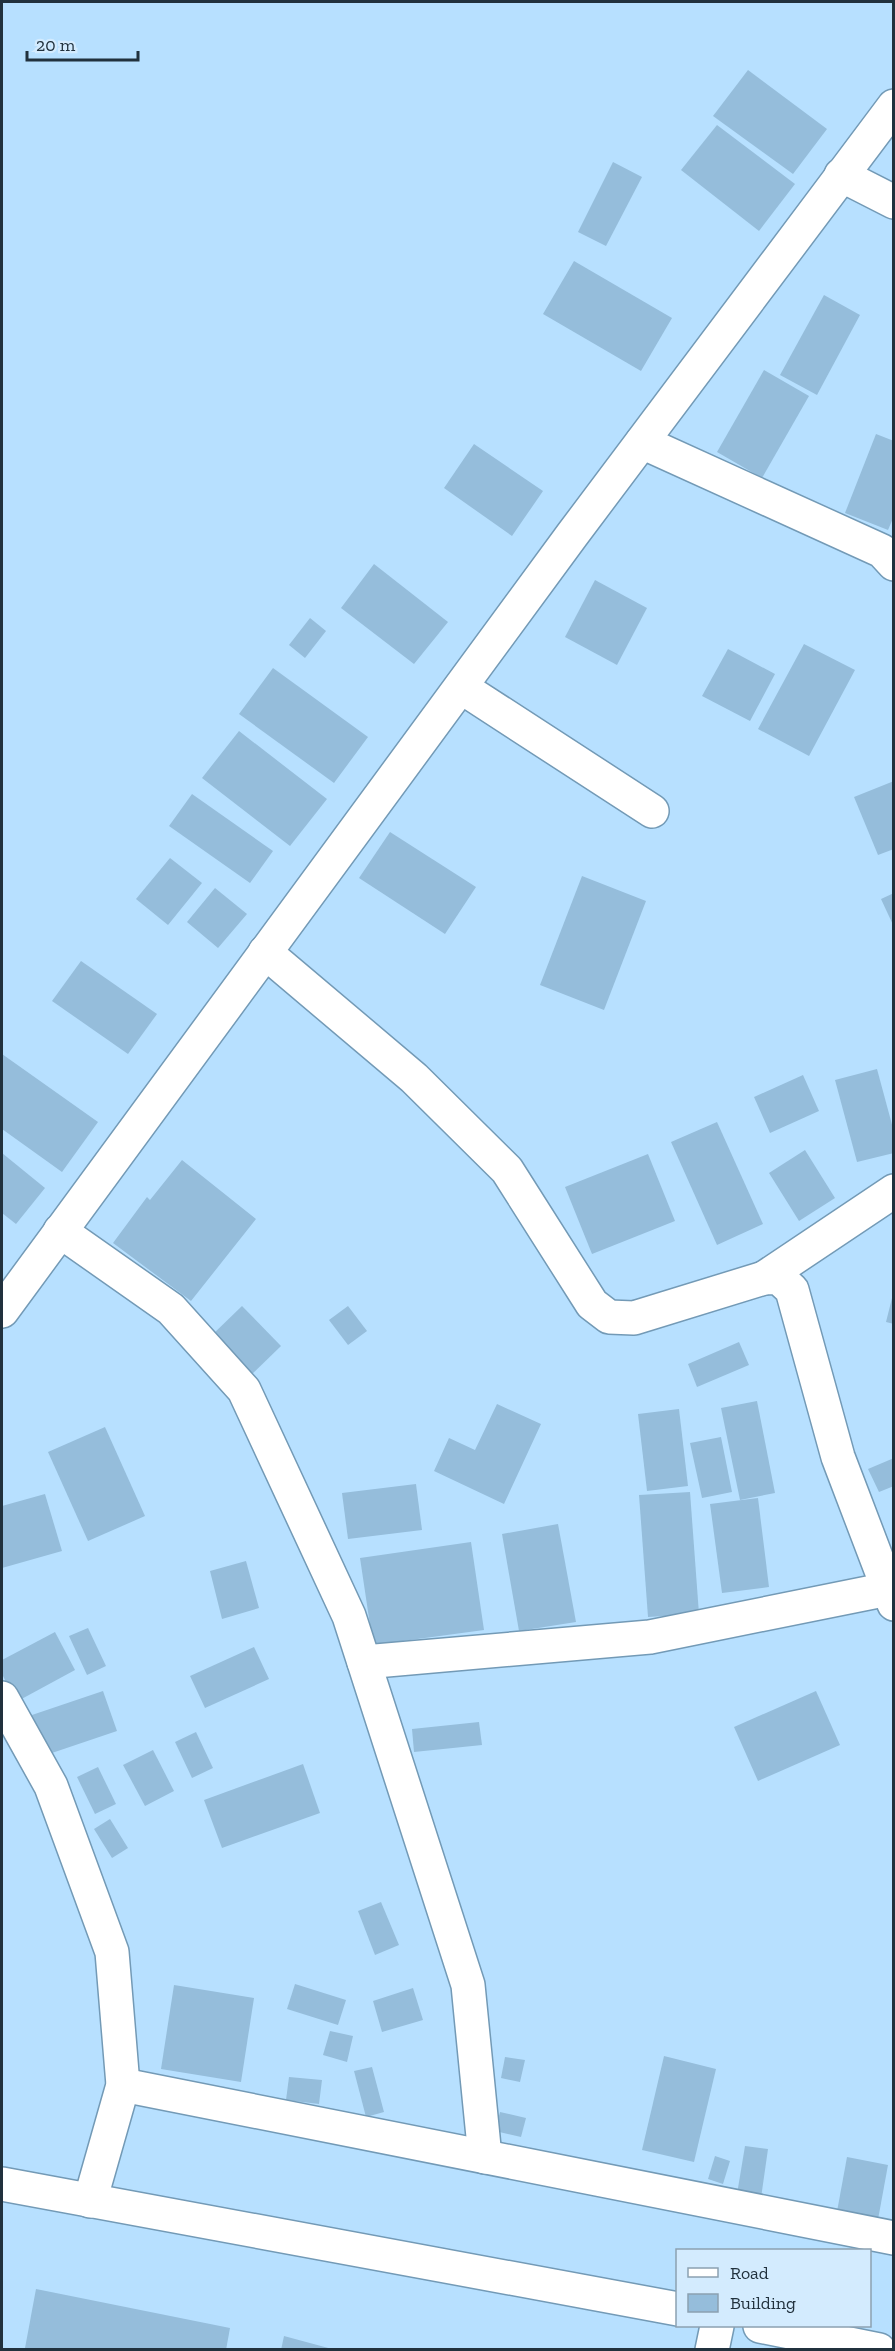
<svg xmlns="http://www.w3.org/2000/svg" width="895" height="2351" font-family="'Zilla Slab',serif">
<rect width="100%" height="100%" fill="#b7e0ff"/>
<g fill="#95bddb">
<path d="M748 70 827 129 793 174 713 116Z"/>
<path d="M717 125 795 184 759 231 681 170Z"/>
<path d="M613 162 642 177 606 246 578 232Z"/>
<path d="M574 261 672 318 641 371 543 314Z"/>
<path d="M824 295 860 315 817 395 780 375Z"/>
<path d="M764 370 809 396 762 478 717 452Z"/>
<path d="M876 434 894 441V516L888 530 845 513Z"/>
<path d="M474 444 543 491 512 536 444 488Z"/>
<path d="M374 564 448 622 414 664 341 608Z"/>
<path d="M595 580 647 608 617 665 565 637Z"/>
<path d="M310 618 326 631 305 658 289 645Z"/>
<path d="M804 644 855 670 809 756 758 729Z"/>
<path d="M728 649 775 674 750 721 702 696Z"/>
<path d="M273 668 368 737 334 783 239 714Z"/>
<path d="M239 731 327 799 290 846 202 778Z"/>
<path d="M894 781V849L878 855 854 797Z"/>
<path d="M192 794 273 851 250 883 169 826Z"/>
<path d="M390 832 476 887 445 934 359 878Z"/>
<path d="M170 858 202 883 168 925 136 899Z"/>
<path d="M582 876 646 901 604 1010 540 985Z"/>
<path d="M215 888 247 914 218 948 187 922Z"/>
<path d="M894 893V927L881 899Z"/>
<path d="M81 961 157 1014 128 1054 52 1001Z"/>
<path d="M2 1054 98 1122 62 1172 2 1129Z"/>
<path d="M877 1069 894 1132V1153L857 1162 835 1080Z"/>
<path d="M803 1075 819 1111 770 1133 754 1097Z"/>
<path d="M717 1122 763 1224 717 1245 671 1142Z"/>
<path d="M805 1150 835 1198 799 1221 769 1173Z"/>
<path d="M2 1153 45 1188 16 1224 2 1213Z"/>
<path d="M648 1154 675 1221 592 1254 565 1187Z"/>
<path d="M182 1160 256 1219 191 1301 113 1243 147 1197 150 1200Z"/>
<path d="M893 1294H894V1324L886 1322Z"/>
<path d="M242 1306 281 1346 249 1377 210 1337Z"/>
<path d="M348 1306 367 1331 348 1345 329 1320Z"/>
<path d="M739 1342 749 1365 697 1387 688 1364Z"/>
<path d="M757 1401 775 1493 740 1500 721 1408Z"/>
<path d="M497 1404 541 1424 504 1504 434 1471 449 1438 475 1450Z"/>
<path d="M679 1409 688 1486 647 1491 638 1414Z"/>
<path d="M105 1427 145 1516 88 1541 48 1452Z"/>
<path d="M721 1437 732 1492 702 1498 690 1443Z"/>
<path d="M894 1458V1486L879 1492 868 1469Z"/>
<path d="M416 1484 422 1530 348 1539 342 1493Z"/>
<path d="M690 1492 699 1614 648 1617 639 1495Z"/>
<path d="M45 1494 62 1551 2 1568V1506Z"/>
<path d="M758 1498 769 1587 722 1593 710 1504Z"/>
<path d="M558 1524 576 1622 519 1631 502 1534Z"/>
<path d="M471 1542 484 1630 373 1645 360 1558Z"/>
<path d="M246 1561 259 1608 222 1619 210 1571Z"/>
<path d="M88 1628 106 1666 87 1675 69 1636Z"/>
<path d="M55 1632 75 1670 16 1702 2 1674V1660Z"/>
<path d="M254 1647 269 1679 205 1708 190 1676Z"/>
<path d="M103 1691 117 1731 43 1756 29 1716Z"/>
<path d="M816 1691 840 1745 758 1781 734 1727Z"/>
<path d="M479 1722 482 1745 414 1752 412 1729Z"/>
<path d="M196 1732 213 1768 192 1778 175 1742Z"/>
<path d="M153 1750 174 1791 145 1806 123 1765Z"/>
<path d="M303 1764 320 1813 222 1848 204 1800Z"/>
<path d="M98 1767 116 1804 95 1814 77 1777Z"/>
<path d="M110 1819 128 1848 112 1858 94 1829Z"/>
<path d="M381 1902 399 1945 375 1955 358 1911Z"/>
<path d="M295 1984 346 2000 338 2025 287 2009Z"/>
<path d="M174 1985 254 1998 241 2082 161 2069Z"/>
<path d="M413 1988 423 2020 382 2032 373 2001Z"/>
<path d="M330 2031 353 2036 347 2062 323 2055Z"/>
<path d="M664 2056 716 2069 694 2162 642 2150Z"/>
<path d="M505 2057 525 2060 520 2082 501 2078Z"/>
<path d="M372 2067 384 2112 366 2117 354 2071Z"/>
<path d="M289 2077 322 2080 319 2104 286 2100Z"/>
<path d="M500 2112 526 2118 521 2137 495 2131Z"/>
<path d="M745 2146 768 2149 761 2198 737 2194Z"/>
<path d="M715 2156 730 2161 723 2184 708 2179Z"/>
<path d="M847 2157 888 2165 877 2225 836 2217Z"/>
<path d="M36 2289 230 2328 226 2350H34L25 2348Z"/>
<path d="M284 2336 332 2349V2350H281Z"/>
</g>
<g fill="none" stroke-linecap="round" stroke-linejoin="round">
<g stroke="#739ab6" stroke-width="36">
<g id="minor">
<path d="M841 175 894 202"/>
<path d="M642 442 882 551 894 564"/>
<path d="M461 687 652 811"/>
<path d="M265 952 414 1078 507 1170 592 1304 609 1317 634 1318 764 1278 778 1277 792 1290 838 1457 894 1604"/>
<path d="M60 1231 171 1309 244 1390 349 1616 468 1985 485 2157"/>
<path d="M764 1278 894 1191"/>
<path d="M2 1311 572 535 894 106"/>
<path d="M364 1662 650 1637 888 1589"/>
<path d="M2 1698 51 1786 112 1952 123 2085 90 2201"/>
<path d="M123 2085 894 2238"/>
<path d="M2 2184 678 2309"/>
<path d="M760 2326 879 2350"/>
<path d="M712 2350 717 2326"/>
</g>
</g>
<use href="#minor" stroke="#fff" stroke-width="33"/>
</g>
<rect width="895" height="2351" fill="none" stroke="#21313d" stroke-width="6"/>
<rect x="676" y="2249" width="195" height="78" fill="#d3ebfe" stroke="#8ca1b1" stroke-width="1.5"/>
<rect x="688" y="2268" width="30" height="9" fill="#ffffff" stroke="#8ca1b1" stroke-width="1.5"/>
<text x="730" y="2279" font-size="18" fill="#21313d">Road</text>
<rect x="688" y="2294" width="30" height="18" fill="#95bddb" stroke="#8ca1b1" stroke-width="1.5"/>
<text x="730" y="2309" font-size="18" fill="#21313d">Building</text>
<path d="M27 51v9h111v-9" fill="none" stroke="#21313d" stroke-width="3"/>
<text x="36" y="51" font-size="18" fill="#21313d" stroke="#d3ebfe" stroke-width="4.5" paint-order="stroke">20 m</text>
</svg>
